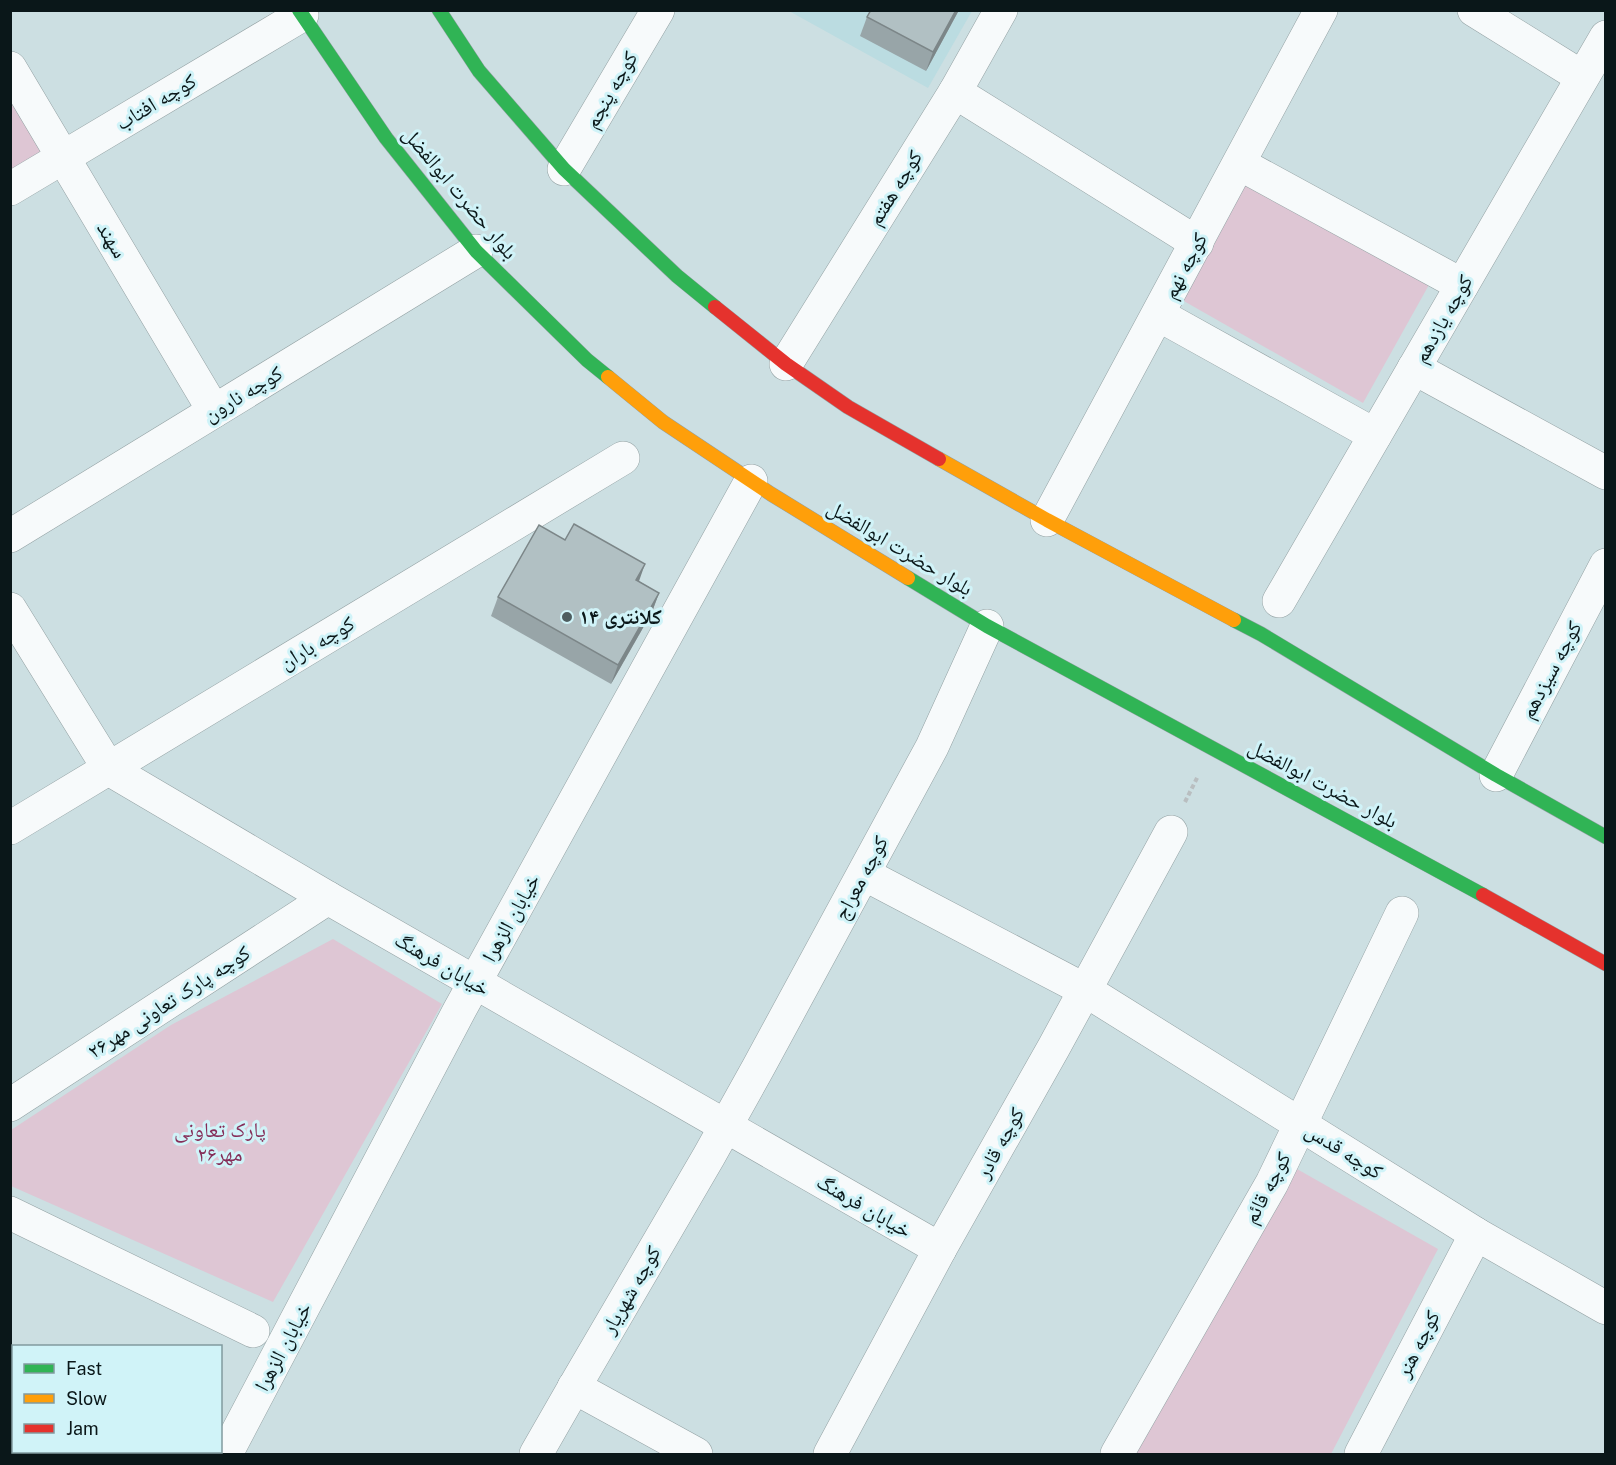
<svg xmlns="http://www.w3.org/2000/svg" width="1616" height="1465" font-family="'Public Sans','Noto Naskh Arabic',sans-serif">
<rect width="100%" height="100%" fill="#ccdfe2"/>
<path fill="#bbdce1" d="M789 11H972L928 88Z"/>
<g fill="#dec6d4">
<path d="M10 93 46 155 10 175Z"/>
<path d="M1242 180 1430 283 1363 403 1175 296Z"/>
<path d="M333 939 442 1004 273 1302 11 1186V1130L171 1025Z"/>
<path d="M1297 1169 1438 1249 1331 1454H1136Z"/>
</g>
<g fill="none" stroke-linecap="round" stroke-linejoin="round">
<g stroke="#93a1a3" stroke-width="34">
<g id="street">
<path d="M1474 10 1582 77"/>
<path d="M10 68 214 411"/>
<path d="M955 92 1197 243"/>
<path d="M1240 164 1462 285"/>
<path d="M564 169 658 10"/>
<path d="M10 189 302 15"/>
<path d="M1159 315 1375 435"/>
<path d="M786 364 955 92 1001 10"/>
<path d="M1414 368 1606 473"/>
<path d="M1047 520 1321 10"/>
<path d="M10 536 476 251"/>
<path d="M1279 601 1606 37"/>
<path d="M10 609 109 769 328 898 940 1249"/>
<path d="M1496 775 1606 565"/>
<path d="M10 828 623 458"/>
<path d="M864 874 1085 990 1476 1234 1606 1308"/>
<path d="M10 1105 328 898"/>
<path d="M10 1213 253 1331"/>
<path d="M574 1387 696 1454"/>
<path d="M226 1454 459 1011 751 481"/>
<path d="M536 1454 579 1379 709 1156 758 1068 932 747 987 626"/>
<path d="M830 1454 940 1249 1054 1047 1171 832"/>
<path d="M1117 1454 1272 1183 1402 913"/>
<path d="M1361 1454 1476 1234"/>
</g>
</g>
<g stroke="#93a1a3" stroke-width="15">
<g id="fast">
<path d="M299 10 386 138 476 251 587 360 608 377"/>
<path d="M439 10 479 71 564 169 677 276 715 307"/>
<path d="M908 578 987 626 1483 895"/>
<path d="M1234 620 1261 634 1496 775 1606 837"/>
<path d="M10 1427 14 1429"/>
</g>
</g>
<g stroke="#93a1a3" stroke-width="15">
<g id="slow">
<path d="M608 377 663 422 771 494 908 578"/>
<path d="M939 459 1047 520 1234 620"/>
</g>
</g>
<g stroke="#93a1a3" stroke-width="15">
<g id="jam">
<path d="M715 307 786 364 848 407 939 459"/>
<path d="M1483 895 1606 964"/>
<path d="M59 1452 64 1454"/>
</g>
</g>
<path stroke="#b9bec0" stroke-width="4" stroke-dasharray="4.5 3" stroke-linecap="butt" d="M1185 802 1198 776"/>
<use href="#street" stroke="#f7fafb" stroke-width="33"/>
<use href="#fast" stroke="#30b455" stroke-width="14"/>
<use href="#slow" stroke="#ff9f0a" stroke-width="14"/>
<use href="#jam" stroke="#e5322d" stroke-width="14"/>
</g>
<g fill="#98a5a8">
<path d="M959 10 926 71 860 36 867 17Z"/>
<path d="M639 581 659 593 652 612 611 684 491 616 498 597Z"/>
</g>
<g fill="#7c8688">
<path d="M956 10H959L926 71 933 52Z"/>
<path d="M645 564 638 584 636 580Z"/>
<path d="M659 593 652 612 611 684 618 665Z"/>
</g>
<g fill="#b1c0c3" stroke="#7c8688" stroke-width="1.5">
<path d="M871 10H956L933 52 867 17Z"/>
<path d="M574 524 645 564 636 580 659 593 618 665 498 597 539 525 565 540Z"/>
</g>
<circle fill="#4e5d5f" stroke="#d0f3f8" stroke-width="2" cx="567" cy="617" r="6"/>
<g text-anchor="middle" stroke-width="6" stroke-linejoin="round" paint-order="stroke">
<g font-size="21" fill="#0a1719" stroke="#d0f3f8">
<text transform="translate(611 90) rotate(-60)" y="7">کوچه پنجم</text>
<text transform="translate(156 102) rotate(-31)" y="7">کوچه افتاب</text>
<text transform="translate(895 188) rotate(-58)" y="7">کوچه هفتم</text>
<text transform="translate(460 193) rotate(50)" y="7">بلوار حضرت ابوالفضل</text>
<text transform="translate(112 240) rotate(59)" y="7">سهند</text>
<text transform="translate(1185 266) rotate(-62)" y="7">کوچه نهم</text>
<text transform="translate(1443 319) rotate(-60)" y="7">کوچه یازدهم</text>
<text transform="translate(243 394) rotate(-31)" y="7">کوچه نارون</text>
<text transform="translate(900 548) rotate(31)" y="7">بلوار حضرت ابوالفضل</text>
<text transform="translate(317 643) rotate(-31)" y="7">کوچه باران</text>
<text transform="translate(1551 670) rotate(-62)" y="7">کوچه سیزدهم</text>
<text transform="translate(1323 784) rotate(28)" y="7">بلوار حضرت ابوالفضل</text>
<text transform="translate(861 878) rotate(-62)" y="7">کوچه معراج</text>
<text transform="translate(511 918) rotate(-61)" y="7">خیابان الزهرا</text>
<text transform="translate(442 964) rotate(30)" y="7">خیابان فرهنگ</text>
<text transform="translate(169 1002) rotate(-33)" y="7">کوچه پارک تعاونی مهر۲۶</text>
<text transform="translate(1000 1143) rotate(-61)" y="7">کوچه قادر</text>
<text transform="translate(1344 1151) rotate(32)" y="7">کوچه قدس</text>
<text transform="translate(1267 1188) rotate(-62)" y="7">کوچه قائم</text>
<text transform="translate(864 1206) rotate(30)" y="7">خیابان فرهنگ</text>
<text transform="translate(631 1290) rotate(-60)" y="7">کوچه شهریار</text>
<text transform="translate(1418 1344) rotate(-63)" y="7">کوچه هنر</text>
<text transform="translate(283 1347) rotate(-62)" y="7">خیابان الزهرا</text>
</g>
<g font-size="21" font-weight="bold" fill="#0a1719" stroke="#d0f3f8" text-anchor="start">
<text x="579" y="624">کلانتری ۱۴</text>
</g>
<g font-size="21" fill="#852d58" stroke="#d0f3f8">
<text x="220" y="1137">پارک تعاونی<tspan x="220" dy="24">مهر۲۶</tspan></text>
</g>
</g>
<rect width="1616" height="1465" fill="none" stroke="#0a1719" stroke-width="24"/>
<rect x="12" y="1345" width="210" height="108" fill="#d0f3f8" stroke="#819b9f" stroke-width="1.5"/>
<rect x="24" y="1364" width="30" height="9" fill="#30b455" stroke="#819b9f" stroke-width="1.5"/>
<text x="66" y="1375" font-size="18" fill="#0a1719">Fast</text>
<rect x="24" y="1394" width="30" height="9" fill="#ff9f0a" stroke="#819b9f" stroke-width="1.5"/>
<text x="66" y="1405" font-size="18" fill="#0a1719">Slow</text>
<rect x="24" y="1424" width="30" height="9" fill="#e5322d" stroke="#819b9f" stroke-width="1.5"/>
<text x="66" y="1435" font-size="18" fill="#0a1719">Jam</text>
</svg>
